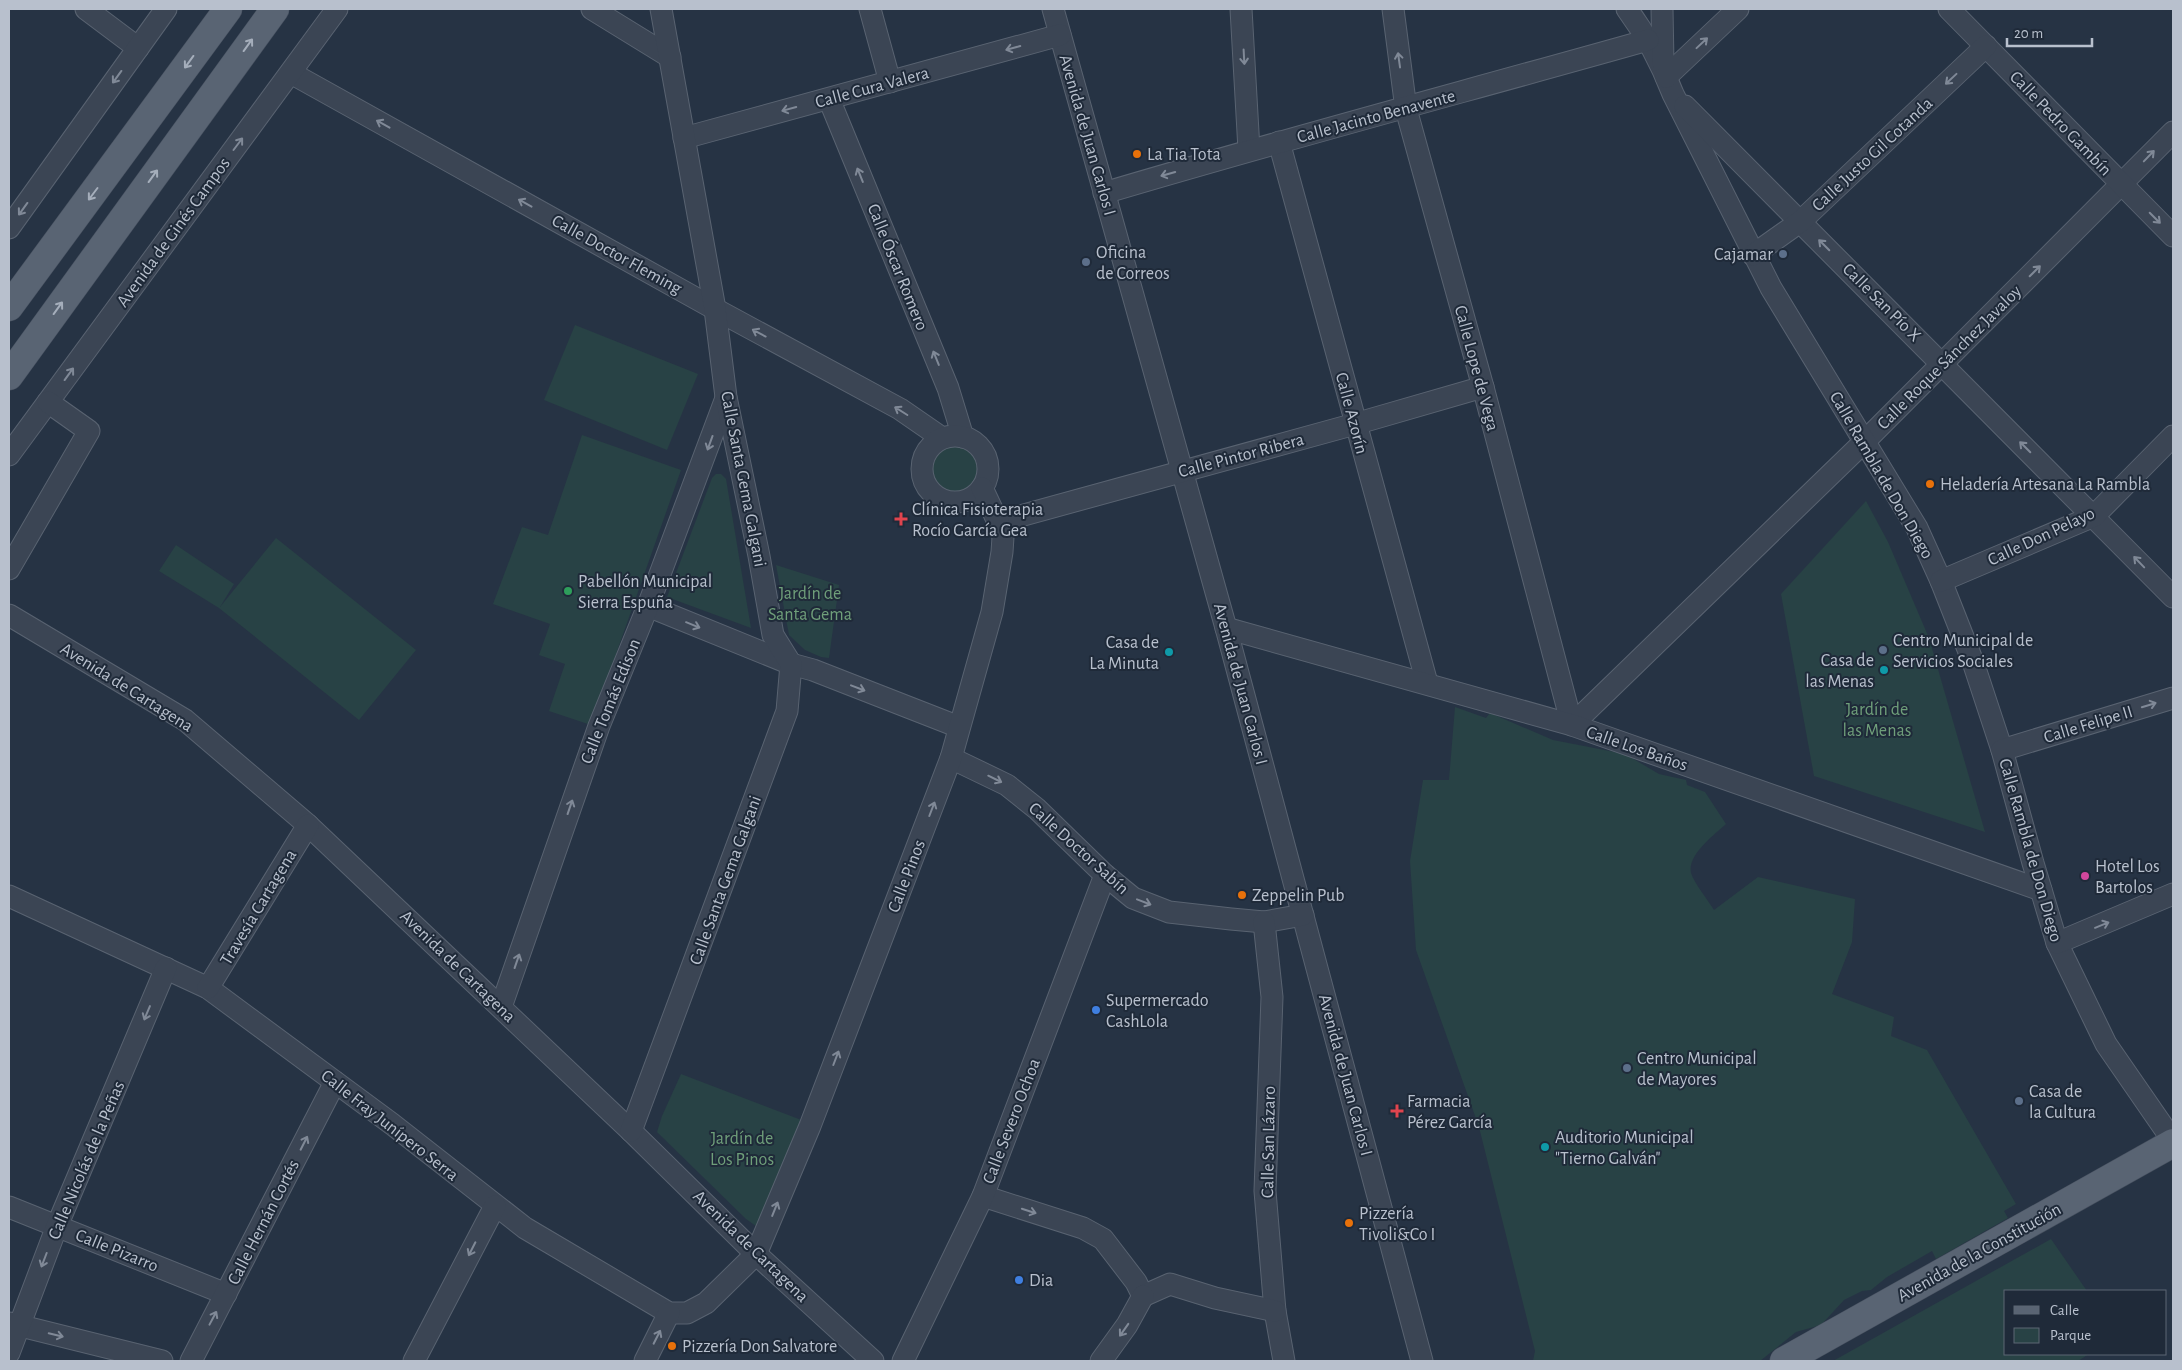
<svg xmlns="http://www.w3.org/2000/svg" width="2182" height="1370" font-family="'Alegreya Sans',sans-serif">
<rect width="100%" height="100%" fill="#263344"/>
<g fill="#284245">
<path d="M575 325 698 374 667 450 544 400Z"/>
<path d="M582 435 681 470 591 725 549 711 565 664 539 655 550 624 493 604 522 527 548 535Z"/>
<circle cx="954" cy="469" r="28"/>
<path d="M716 474H721L726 479 751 628 667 597 712 478Z"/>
<path d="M1866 501 1888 542 1929 638 1985 832 1814 776 1781 594Z"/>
<path d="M276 538 416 650 359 720 219 608 159 571 176 545 234 584 220 607Z"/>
<path d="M776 565 839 585 829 658 821 657 805 650 789 635Z"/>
<path d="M1455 707 1486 718 1490 713 1553 740 1625 754 1659 774 1686 780 1687 785 1705 792 1726 824C1714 835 1687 855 1691 873 1694 883 1708 900 1714 910L1758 877 1855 899 1852 942 1832 994 1894 1017 1891 1036 1927 1050 2016 1204 2004 1211 2008 1218 1936 1259 1932 1251 1887 1277 1871 1290 1862 1291 1844 1300 1821 1325 1796 1332 1760 1361H1533L1535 1351 1479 1127 1416 950 1410 861 1423 780H1449Z"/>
<path d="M681 1074 804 1121 764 1222 756 1226 746 1219 657 1132 662 1116Z"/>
<path d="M2051 1239 2087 1291H2006V1354H2089L2078 1361H1833Z"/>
</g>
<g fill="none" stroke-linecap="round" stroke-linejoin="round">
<g stroke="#596371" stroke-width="23">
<g id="minor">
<path d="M86 9 138 48"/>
<path d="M592 9 670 57"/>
<path d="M870 9 890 82"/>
<path d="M1053 9 1226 628 1422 1361"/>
<path d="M1241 9 1249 150"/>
<path d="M1393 9 1406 109 1483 387 1572 725 1864 442 2173 132"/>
<path d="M1627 9C1647 36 1661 63 1673 94L1771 288 1917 528 1941 581 1973 662 2002 750 2033 863 2057 943 2106 1044 2173 1141"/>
<path d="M1662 9 1663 63"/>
<path d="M1949 9 2173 236"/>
<path d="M291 73 715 309 900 409 942 438"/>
<path d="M1666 77 1738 9"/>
<path d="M829 99 948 388 963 437"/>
<path d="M1685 106 2173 597"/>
<path d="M684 138 1060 35"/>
<path d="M1279 142 1427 683"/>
<path d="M1104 193C1285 139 1467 91 1648 40"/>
<path d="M9 228 166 9"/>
<path d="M1753 255 1801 221 1986 46"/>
<circle cx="955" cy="469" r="33"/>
<path d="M9 455 337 9"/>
<path d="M998 522 1355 424 1483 387"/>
<path d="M9 569 89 431 48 402"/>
<path d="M1941 581 2094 516 2173 436"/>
<path d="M648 606 791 664 813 670 959 727"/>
<path d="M9 615 185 720 308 825 631 1131 756 1254 873 1361"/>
<path d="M1226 628 1572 725 2041 890"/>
<path d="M2002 750 2173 698"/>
<path d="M951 758 1007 785 1037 809 1105 875 1133 898 1169 912 1231 919 1264 922 1303 915"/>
<path d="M9 896 208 988 392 1124 525 1228 669 1313H687L706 1303 756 1254 810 1126 951 758 992 612 1002 552 1003 537 998 522 982 488"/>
<path d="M1264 922 1272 997 1265 1191 1275 1311 1284 1361"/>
<path d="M2057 943 2173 894"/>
<path d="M208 988 308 825"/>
<path d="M501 1007 599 726 648 606 726 398"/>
<path d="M631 1131 787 711 791 664 773 635 759 556 726 397 715 309 661 9"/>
<path d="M983 1196 1083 1228 1103 1239 1136 1282 1143 1296"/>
<path d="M9 1207 226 1294"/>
<path d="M1143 1296 1170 1284 1215 1298 1275 1311"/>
<path d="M9 1323 162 1361"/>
<path d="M9 1353 57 1226 166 968"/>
<path d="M191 1361 335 1082"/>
<path d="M414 1361 495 1206"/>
<path d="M645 1361 669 1313"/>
<path d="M903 1361 983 1196 1105 875"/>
<path d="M1101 1361 1127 1325 1143 1296"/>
</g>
</g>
<g stroke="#444e5d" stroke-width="29">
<g id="primary">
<path d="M9 307 228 9"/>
<path d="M9 376 275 9"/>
<path d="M1784 1361 2173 1143"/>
</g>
</g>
<use href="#minor" stroke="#3b4554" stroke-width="21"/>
<use href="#primary" stroke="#596473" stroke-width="28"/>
</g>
<defs><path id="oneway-shaft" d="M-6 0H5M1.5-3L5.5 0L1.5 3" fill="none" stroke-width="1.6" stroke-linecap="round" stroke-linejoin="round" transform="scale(1.25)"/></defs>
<g stroke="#808997">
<use href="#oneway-shaft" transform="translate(1702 43) rotate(-43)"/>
<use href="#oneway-shaft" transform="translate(1013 48) rotate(165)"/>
<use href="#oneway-shaft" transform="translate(1244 57) rotate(87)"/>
<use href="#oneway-shaft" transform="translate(1399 60) rotate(-98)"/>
<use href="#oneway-shaft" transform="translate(117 77) rotate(126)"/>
<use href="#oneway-shaft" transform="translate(1951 79) rotate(137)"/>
<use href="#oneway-shaft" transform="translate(789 109) rotate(165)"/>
<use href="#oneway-shaft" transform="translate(383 124) rotate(-151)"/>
<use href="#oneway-shaft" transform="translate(238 144) rotate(-53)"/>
<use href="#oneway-shaft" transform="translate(2149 156) rotate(-46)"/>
<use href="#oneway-shaft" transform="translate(1168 174) rotate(164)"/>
<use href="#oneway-shaft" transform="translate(860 175) rotate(-112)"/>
<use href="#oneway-shaft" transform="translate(525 203) rotate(-151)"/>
<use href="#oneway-shaft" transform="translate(23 209) rotate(126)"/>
<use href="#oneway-shaft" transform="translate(2155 218) rotate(45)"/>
<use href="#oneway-shaft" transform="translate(1824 245) rotate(-135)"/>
<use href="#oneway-shaft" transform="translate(2035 271) rotate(-45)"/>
<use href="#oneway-shaft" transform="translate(759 333) rotate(-152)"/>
<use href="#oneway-shaft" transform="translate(936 358) rotate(-112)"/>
<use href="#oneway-shaft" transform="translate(69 374) rotate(-54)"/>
<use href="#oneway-shaft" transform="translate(901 411) rotate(-148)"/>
<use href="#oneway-shaft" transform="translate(710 443) rotate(110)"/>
<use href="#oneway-shaft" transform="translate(2025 447) rotate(-135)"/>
<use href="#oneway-shaft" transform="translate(2139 562) rotate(-134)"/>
<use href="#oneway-shaft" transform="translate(693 625) rotate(22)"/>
<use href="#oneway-shaft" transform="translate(858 688) rotate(21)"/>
<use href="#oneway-shaft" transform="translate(2149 705) rotate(-17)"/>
<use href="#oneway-shaft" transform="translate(995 779) rotate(26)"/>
<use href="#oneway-shaft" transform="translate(570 807) rotate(-71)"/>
<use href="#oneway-shaft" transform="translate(932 809) rotate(-69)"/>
<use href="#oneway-shaft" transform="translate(1144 902) rotate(21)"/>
<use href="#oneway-shaft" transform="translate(2102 925) rotate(-22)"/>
<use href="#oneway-shaft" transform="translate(517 961) rotate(-71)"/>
<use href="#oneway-shaft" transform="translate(147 1013) rotate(113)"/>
<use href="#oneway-shaft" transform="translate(836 1058) rotate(-69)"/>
<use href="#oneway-shaft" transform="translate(304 1143) rotate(-63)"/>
<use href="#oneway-shaft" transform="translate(775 1209) rotate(-68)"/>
<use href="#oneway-shaft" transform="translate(1029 1211) rotate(18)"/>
<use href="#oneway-shaft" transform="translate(472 1249) rotate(117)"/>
<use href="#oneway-shaft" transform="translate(44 1260) rotate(111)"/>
<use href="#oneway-shaft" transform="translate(213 1318) rotate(-62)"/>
<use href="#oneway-shaft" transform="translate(1124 1330) rotate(125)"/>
<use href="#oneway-shaft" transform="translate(56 1335) rotate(14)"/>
<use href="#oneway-shaft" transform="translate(657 1337) rotate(-63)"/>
</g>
<g stroke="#a5aebb">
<use href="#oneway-shaft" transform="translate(248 45) rotate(-54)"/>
<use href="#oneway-shaft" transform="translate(189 62) rotate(126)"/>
<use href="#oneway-shaft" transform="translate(153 176) rotate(-54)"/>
<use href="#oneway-shaft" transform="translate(93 194) rotate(127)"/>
<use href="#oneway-shaft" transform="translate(58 308) rotate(-54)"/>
</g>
<g fill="#e8710a" stroke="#1f2a39" stroke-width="2">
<circle cx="1137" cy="154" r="5"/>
<circle cx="1930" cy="484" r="5"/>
<circle cx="1242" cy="895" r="5"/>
<circle cx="1349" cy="1223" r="5"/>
<circle cx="672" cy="1346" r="5"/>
</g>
<g fill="#5c6f8a" stroke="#1f2a39" stroke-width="2">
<circle cx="1783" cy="254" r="5"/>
<circle cx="1086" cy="262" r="5"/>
<circle cx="1883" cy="650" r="5"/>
<circle cx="1627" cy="1068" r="5"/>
<circle cx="2019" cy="1101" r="5"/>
</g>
<g fill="#e0444e" stroke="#1f2a39" stroke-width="2">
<path d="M898.5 511.5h5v5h5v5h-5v5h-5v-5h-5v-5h5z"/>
<path d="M1394.5 1103.5h5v5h5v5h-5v5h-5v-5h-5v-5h5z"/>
</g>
<circle fill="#2e9e5b" stroke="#1f2a39" stroke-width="2" cx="568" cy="591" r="5"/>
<g fill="#0f9aa8" stroke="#1f2a39" stroke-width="2">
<circle cx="1169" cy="652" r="5"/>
<circle cx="1884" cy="670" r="5"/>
<circle cx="1545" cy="1147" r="5"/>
</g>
<circle fill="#d1479c" stroke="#1f2a39" stroke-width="2" cx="2085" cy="876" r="5"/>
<g fill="#3f7fe0" stroke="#1f2a39" stroke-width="2">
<circle cx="1096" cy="1010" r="5"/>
<circle cx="1019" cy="1280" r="5"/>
</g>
<g text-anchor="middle" stroke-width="4" stroke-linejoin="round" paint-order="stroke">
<g font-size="18" fill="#b8c0cd" stroke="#1f2a39">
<text transform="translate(872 87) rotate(-15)" y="6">Calle Cura Valera</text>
<text transform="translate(1376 116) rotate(-15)" y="6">Calle Jacinto Benavente</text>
<text transform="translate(2061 123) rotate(46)" y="6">Calle Pedro Gambín</text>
<text transform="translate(1088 135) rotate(74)" y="6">Avenida de Juan Carlos I</text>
<text transform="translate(1872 154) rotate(-43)" y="6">Calle Justo Gil Cotanda</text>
<text transform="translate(173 232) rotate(-54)" y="6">Avenida de Ginés Campos</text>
<text transform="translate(617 254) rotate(29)" y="6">Calle Doctor Fleming</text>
<text transform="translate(898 267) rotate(68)" y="6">Calle Óscar Romero</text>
<text transform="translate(1882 302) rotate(45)" y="6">Calle San Pío X</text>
<text transform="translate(1949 357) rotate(-45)" y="6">Calle Roque Sánchez Javaloy</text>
<text transform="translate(1477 368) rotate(75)" y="6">Calle Lope de Vega</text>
<text transform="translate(1352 413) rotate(75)" y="6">Calle Azorín</text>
<text transform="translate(1241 455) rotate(-15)" y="6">Calle Pintor Ribera</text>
<text transform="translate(1882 475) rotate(60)" y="6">Calle Rambla de Don Diego</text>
<text transform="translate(744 479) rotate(79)" y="6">Calle Santa Gema Galgani</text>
<text transform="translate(2041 536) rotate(-25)" y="6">Calle Don Pelayo</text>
<text transform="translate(1241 684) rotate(75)" y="6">Avenida de Juan Carlos I</text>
<text transform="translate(127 687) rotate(32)" y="6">Avenida de Cartagena</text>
<text transform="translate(610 701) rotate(-68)" y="6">Calle Tomás Edison</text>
<text transform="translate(2088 724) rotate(-17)" y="6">Calle Felipe II</text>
<text transform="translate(1637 748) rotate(19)" y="6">Calle Los Baños</text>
<text transform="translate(1079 848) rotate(42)" y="6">Calle Doctor Sabín</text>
<text transform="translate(2031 850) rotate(74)" y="6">Calle Rambla de Don Diego</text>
<text transform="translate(906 876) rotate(-69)" y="6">Calle Pinos</text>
<text transform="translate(725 880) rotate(-70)" y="6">Calle Santa Gema Galgani</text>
<text transform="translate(258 907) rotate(-59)" y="6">Travesía Cartagena</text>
<text transform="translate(458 966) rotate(44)" y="6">Avenida de Cartagena</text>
<text transform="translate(1346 1075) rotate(75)" y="6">Avenida de Juan Carlos I</text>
<text transform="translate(1011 1121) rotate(-69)" y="6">Calle Severo Ochoa</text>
<text transform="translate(390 1125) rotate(38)" y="6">Calle Fray Junípero Serra</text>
<text transform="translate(1268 1142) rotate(-89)" y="6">Calle San Lázaro</text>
<text transform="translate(86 1160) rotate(-67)" y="6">Calle Nicolás de la Peñas</text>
<text transform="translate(263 1222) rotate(-63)" y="6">Calle Hernán Cortés</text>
<text transform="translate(751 1246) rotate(44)" y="6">Avenida de Cartagena</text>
<text transform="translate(117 1250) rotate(22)" y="6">Calle Pizarro</text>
<text transform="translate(1979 1252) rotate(-29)" y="6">Avenida de la Constitución</text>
</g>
<g font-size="18" fill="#b8c0cd" stroke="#1f2a39" text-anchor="start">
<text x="1147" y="160">La Tia Tota</text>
<text x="1096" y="258">Oficina<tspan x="1096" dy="21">de Correos</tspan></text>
<text x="1773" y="260" text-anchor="end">Cajamar</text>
<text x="1940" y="490">Heladería Artesana La Rambla</text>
<text x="912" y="515">Clínica Fisioterapia<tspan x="912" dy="21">Rocío García Gea</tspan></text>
<text x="578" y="587">Pabellón Municipal<tspan x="578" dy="21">Sierra Espuña</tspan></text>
<text x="1893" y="646">Centro Municipal de<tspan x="1893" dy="21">Servicios Sociales</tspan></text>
<text x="1159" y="648" text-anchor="end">Casa de<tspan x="1159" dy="21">La Minuta</tspan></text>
<text x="1874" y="666" text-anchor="end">Casa de<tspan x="1874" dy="21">las Menas</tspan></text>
<text x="2095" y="872">Hotel Los<tspan x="2095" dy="21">Bartolos</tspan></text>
<text x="1252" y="901">Zeppelin Pub</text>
<text x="1106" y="1006">Supermercado<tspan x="1106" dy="21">CashLola</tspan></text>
<text x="1637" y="1064">Centro Municipal<tspan x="1637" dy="21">de Mayores</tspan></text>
<text x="2029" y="1097">Casa de<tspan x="2029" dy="21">la Cultura</tspan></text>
<text x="1407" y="1107">Farmacia<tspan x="1407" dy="21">Pérez García</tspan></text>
<text x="1555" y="1143">Auditorio Municipal<tspan x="1555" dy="21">"Tierno Galván"</tspan></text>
<text x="1359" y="1219">Pizzería<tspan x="1359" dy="21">Tivoli&amp;Co I</tspan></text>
<text x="1029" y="1286">Dia</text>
<text x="682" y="1352">Pizzería Don Salvatore</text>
</g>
<g font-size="18" fill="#6f9f7a" stroke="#1f2a39">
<text x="810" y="599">Jardín de<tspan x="810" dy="21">Santa Gema</tspan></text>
<text x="1877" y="715">Jardín de<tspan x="1877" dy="21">las Menas</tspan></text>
<text x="742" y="1144">Jardín de<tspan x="742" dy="21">Los Pinos</tspan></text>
</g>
</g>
<rect width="2182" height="1370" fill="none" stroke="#b8c0cd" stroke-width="20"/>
<rect x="2004" y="1290" width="162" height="65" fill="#1f2a39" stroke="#5c6674"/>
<rect x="2014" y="1306" width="25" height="8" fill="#596473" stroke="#5c6674"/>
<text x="2050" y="1315" font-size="15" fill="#b8c0cd">Calle</text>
<rect x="2014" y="1328" width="25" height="15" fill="#284245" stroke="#5c6674"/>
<text x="2050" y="1340" font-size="15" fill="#b8c0cd">Parque</text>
<path d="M2007 38v8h85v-8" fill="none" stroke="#b8c0cd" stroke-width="2.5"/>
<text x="2014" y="38" font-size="15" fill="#b8c0cd" stroke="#1f2a39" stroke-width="4" paint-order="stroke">20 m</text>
</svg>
